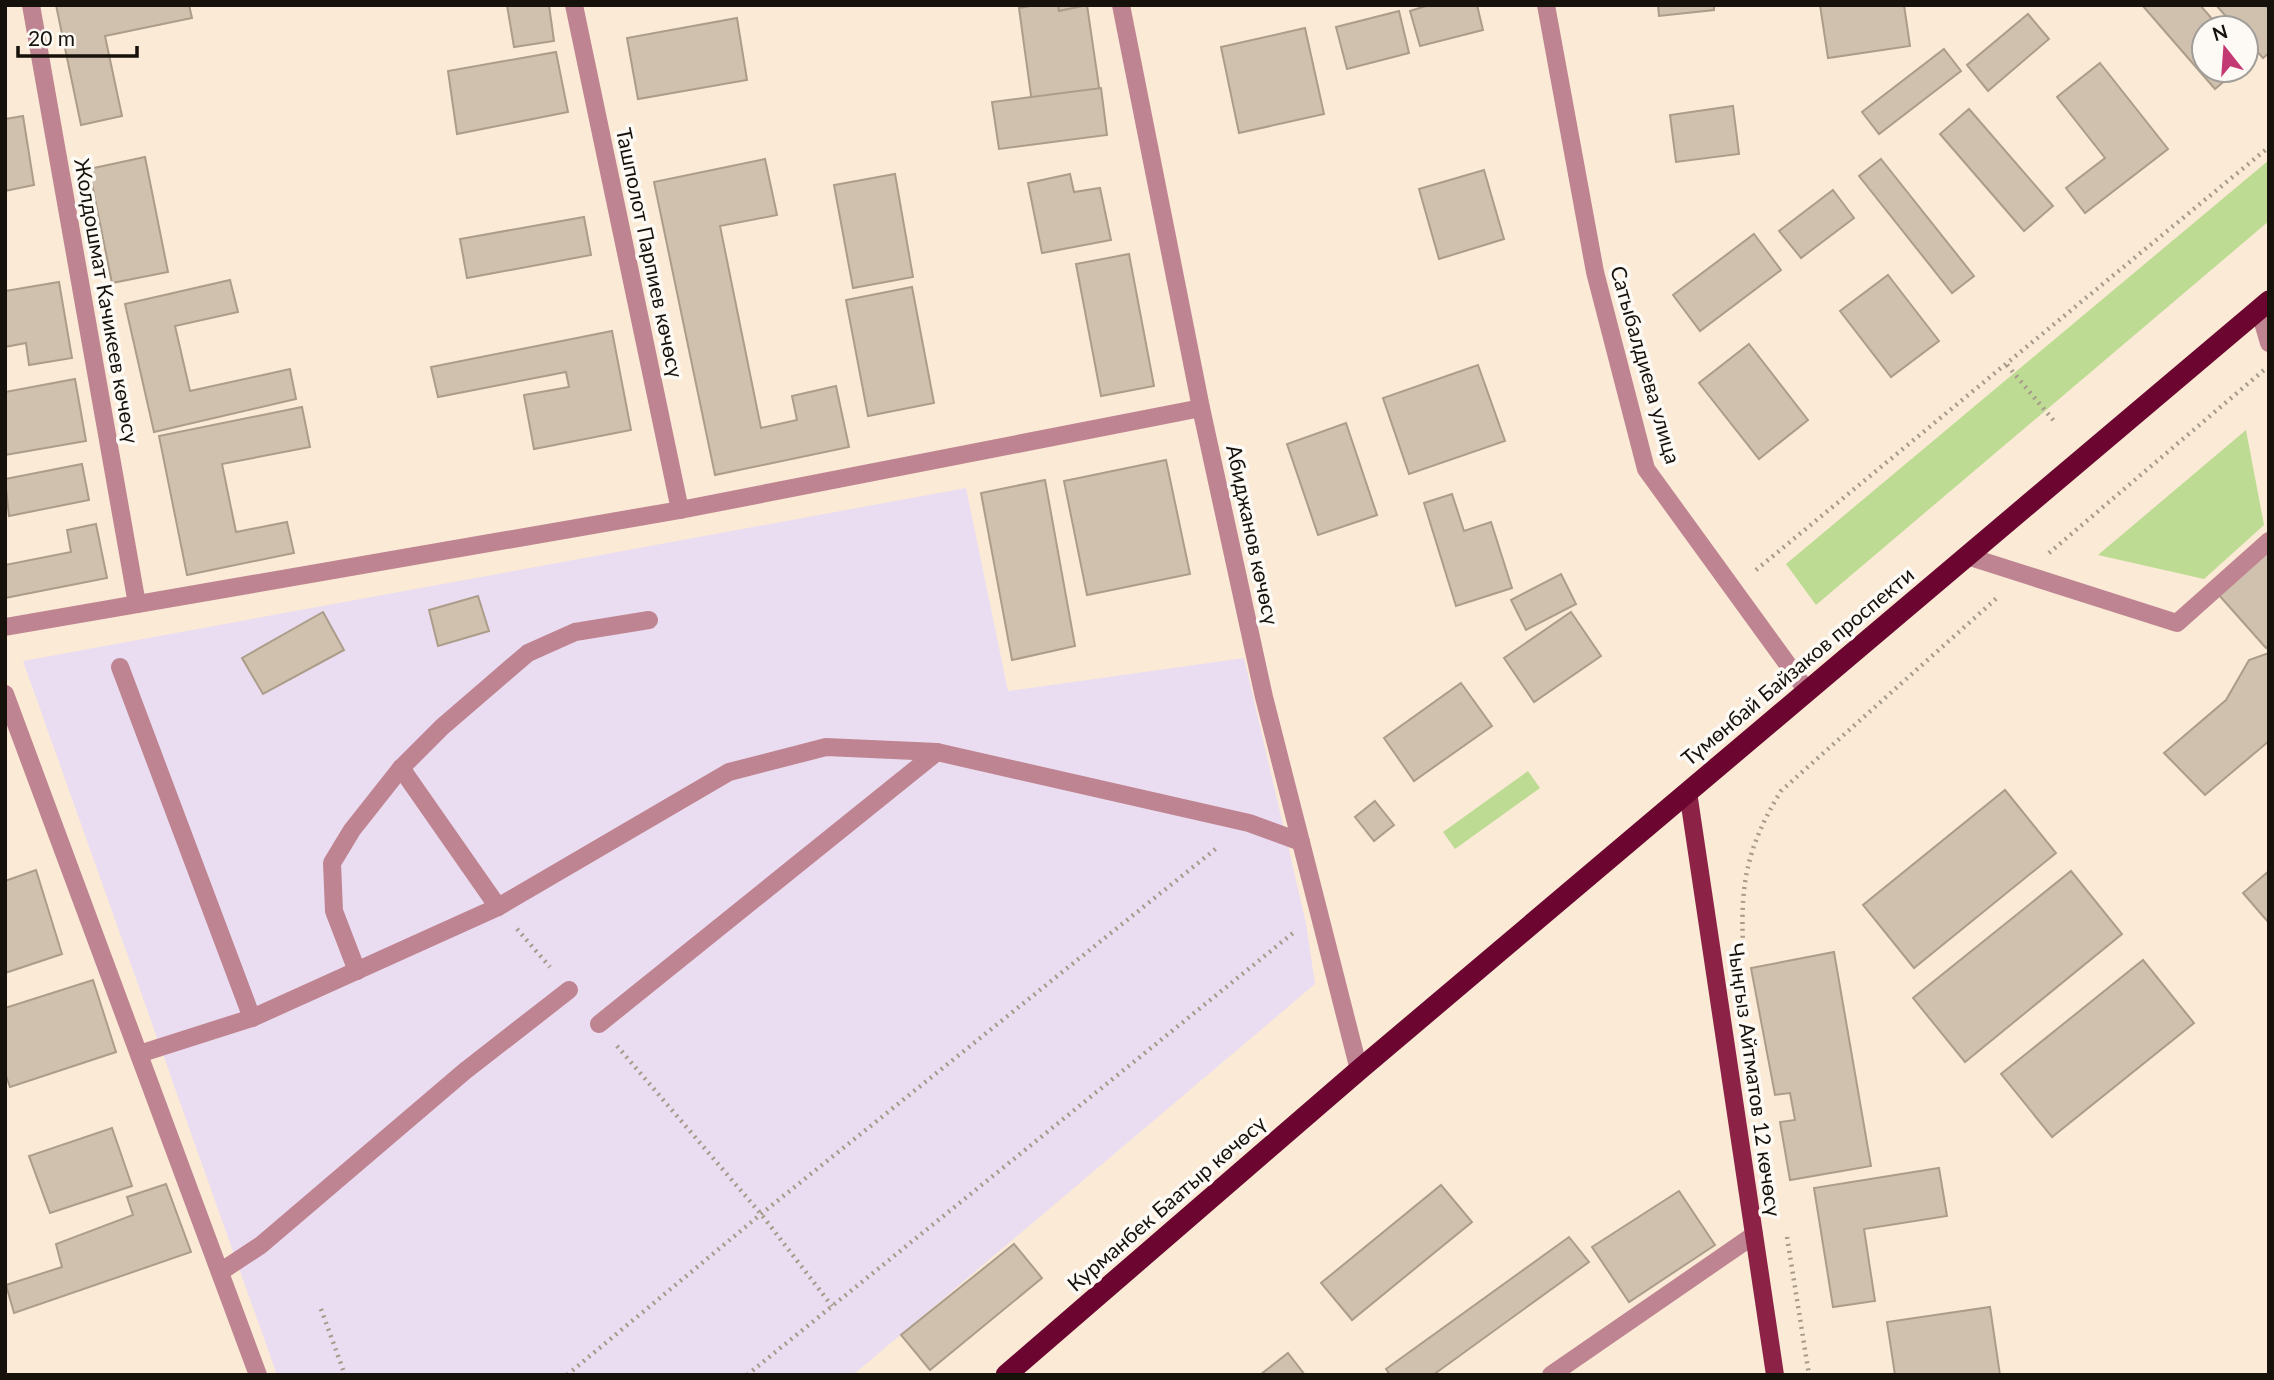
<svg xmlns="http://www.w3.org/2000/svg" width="2274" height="1380" font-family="Lato,sans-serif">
<rect width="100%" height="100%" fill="#faead6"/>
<path fill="#ebddf1" d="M966 488 1008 691 1244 658 1306 923 1315 984 853 1375H277L23 661Z"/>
<g fill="#bedb93">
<path d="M2269 160V221L1816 605 1786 564Z"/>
<path d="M2246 430 2264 525 2204 579 2098 555Z"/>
<path d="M1528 771 1540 788 1455 849 1443 832Z"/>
</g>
<g fill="#d0c1ae" stroke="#ab9d8a" stroke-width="2">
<path d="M56 5H189L192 18 105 36 122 116 81 125Z"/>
<path d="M507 5H549L554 41 514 47Z"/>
<path d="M1035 5H1087L1100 94 1032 103 1019 8Z"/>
<path d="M1058 5H1087L1059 11Z"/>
<path d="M1429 5H1477L1483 30 1420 46 1410 11Z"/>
<path d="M1658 5H1714V10L1659 16Z"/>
<path d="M1820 5H1904L1910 46 1828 58Z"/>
<path d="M2142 5H2200L2220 28H2204V70H2237L2215 89Z"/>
<path d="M2216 5H2265L2269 9V53L2263 58 2246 39V28H2236Z"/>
<path d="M1399 11 1409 53 1347 69 1336 27Z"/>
<path d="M2028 14 2049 39 1988 91 1967 65Z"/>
<path d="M737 18 747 80 638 99 627 38Z"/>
<path d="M1305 28 1324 114 1239 133 1221 47Z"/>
<path d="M1944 49 1961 71 1879 134 1862 112Z"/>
<path d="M556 52 568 112 457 134 448 71Z"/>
<path d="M2100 63 2168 149 2085 213 2066 188 2105 158 2057 97Z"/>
<path d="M1101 88 1107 135 999 149 992 102Z"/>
<path d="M1733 106 1739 154 1676 162 1670 115Z"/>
<path d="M1969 109 2053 206 2024 231 1940 134Z"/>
<path d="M23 116 34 185 5 191V119Z"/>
<path d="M145 157 168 272 112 283 89 169Z"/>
<path d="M765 159 777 215 720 226 761 428 797 420 792 396 836 386 849 447 715 475 654 182Z"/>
<path d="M1881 159 1974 276 1952 293 1859 176Z"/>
<path d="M1484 170 1504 239 1439 259 1419 189Z"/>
<path d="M895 174 913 277 853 288 834 185Z"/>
<path d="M1070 174 1074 192 1100 188 1111 240 1042 253 1028 183Z"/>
<path d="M1833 190 1854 218 1801 258 1779 231Z"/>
<path d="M584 217 591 255 467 278 460 239Z"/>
<path d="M1754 234 1781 270 1700 331 1673 295Z"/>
<path d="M1129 254 1154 386 1101 396 1076 264Z"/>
<path d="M1888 275 1939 341 1891 377 1840 311Z"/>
<path d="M230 280 238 312 175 326 190 391 290 369 296 399 154 432 125 304Z"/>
<path d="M59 282 72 358 29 365 26 343 5 347V291Z"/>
<path d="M912 287 934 403 868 416 846 300Z"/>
<path d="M612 331 631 430 534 449 524 395 569 387 566 372 438 397 431 367Z"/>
<path d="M1749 344 1808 420 1759 459 1699 383Z"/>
<path d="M1478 365 1505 441 1409 474 1383 398Z"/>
<path d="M75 379 86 441 5 455V392Z"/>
<path d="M302 407 310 447 222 464 236 532 287 522 294 553 187 575 159 436Z"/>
<path d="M1346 423 1377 515 1318 535 1287 444Z"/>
<path d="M1166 460 1190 574 1087 595 1064 481Z"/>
<path d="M82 464 89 500 9 516 5 479Z"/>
<path d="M1045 480 1075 646 1012 660 981 493Z"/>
<path d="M1452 494 1464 531 1491 522 1512 588 1456 606 1424 503Z"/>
<path d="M96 524 107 578 5 598V565L71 552 67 530Z"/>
<path d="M2269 550V645L2266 648 2218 594Z"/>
<path d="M1561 574 1576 604 1526 630 1511 600Z"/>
<path d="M478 596 489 631 438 646 429 610Z"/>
<path d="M323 612 344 650 263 694 242 658Z"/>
<path d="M1571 612 1601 656 1534 702 1504 658Z"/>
<path d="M2269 653V741L2205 795 2164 753 2226 700 2249 660Z"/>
<path d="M1461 683 1492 726 1414 781 1384 738Z"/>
<path d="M2005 790 2056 853 1914 968 1863 905Z"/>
<path d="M1375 801 1394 825 1374 841 1355 817Z"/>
<path d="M36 870 62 954 5 973V881Z"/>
<path d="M2071 871 2122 934 1965 1062 1913 998Z"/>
<path d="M2269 871V923L2243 893Z"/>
<path d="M1834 952 1871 1166 1790 1180 1780 1122 1795 1120 1790 1093 1775 1095 1751 968Z"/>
<path d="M2143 960 2194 1023 2052 1137 2001 1074Z"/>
<path d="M93 980 116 1052 10 1087 5 1073V1008Z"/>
<path d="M112 1128 132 1186 50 1213 29 1156Z"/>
<path d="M1939 1168 1947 1216 1864 1229 1875 1301 1833 1307 1814 1188Z"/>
<path d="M166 1184 191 1252 14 1313 6 1285 62 1267 56 1244 133 1215 127 1197Z"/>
<path d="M1441 1185 1472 1222 1352 1320 1321 1283Z"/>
<path d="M1679 1191 1715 1245 1629 1302 1592 1247Z"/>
<path d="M1569 1237 1589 1262 1433 1375H1390L1386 1369Z"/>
<path d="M1014 1244 1042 1278 930 1370 901 1335Z"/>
<path d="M1990 1307 2000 1375H1895L1887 1322Z"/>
<path d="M1288 1353 1305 1375H1260Z"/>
</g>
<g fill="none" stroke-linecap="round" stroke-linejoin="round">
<g stroke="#a69a8b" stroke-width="4.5" stroke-dasharray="2 5" stroke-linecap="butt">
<path d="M2007 365 2054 421"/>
<path d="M2049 553 2264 370"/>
<path d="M1756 570 2269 147"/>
<path d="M517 929 550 967"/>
<path d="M1743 945C1740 882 1748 845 1781 791L1998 597"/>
<path d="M617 1046 761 1214 832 1306"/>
<path d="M1787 1237 1809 1375"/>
<path d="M321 1309 345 1375"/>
<path d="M567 1375 761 1214 1218 847"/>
<path d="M747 1375 1293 933"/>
</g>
<g stroke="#bf8491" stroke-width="18">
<path d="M31 5 137 604"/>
<path d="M574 5 680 510"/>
<path d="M1121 5 1201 408 1264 697 1359 1070"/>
<path d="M1546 5 1595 272 1646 469 1807 691"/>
<path d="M2259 309 2269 343"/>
<path d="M1967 556 2177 623 2269 541"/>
<path d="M5 627 680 510 1201 408"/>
<path d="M120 667 252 1018"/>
<path d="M5 694 258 1375"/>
<path d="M401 768 498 907"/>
<path d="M357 971 334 911 332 863 352 830 401 768 442 727 528 653 575 632 649 620"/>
<path d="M599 1024 937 752"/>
<path d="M139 1054 252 1018 498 907 729 772 826 747 937 752 1249 823 1301 842"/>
<path d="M220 1272 261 1245 465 1071 569 990"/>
<path d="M1551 1375 1754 1235"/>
</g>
<path stroke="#8c2347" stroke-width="18" d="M1688 792 1775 1375"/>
<path stroke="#6c0630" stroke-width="21" d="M1006 1375 1359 1070 2269 301"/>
</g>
<g text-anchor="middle" stroke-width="7" stroke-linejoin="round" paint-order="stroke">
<g font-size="21" fill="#16110a" stroke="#fdfaf6">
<text transform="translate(649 253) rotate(78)" y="7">Ташполот Парпиев көчөсү</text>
<text transform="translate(106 301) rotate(80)" y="7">Жолдошмат Качикеев көчөсү</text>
<text transform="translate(1645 365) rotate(74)" y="7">Сатыбалдиева улица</text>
<text transform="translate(1252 535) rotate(78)" y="7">Абиджанов көчөсү</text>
<text transform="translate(1798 667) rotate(-40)" y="7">Түмөнбай Байзаков проспекти</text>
<text transform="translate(1754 1080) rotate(82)" y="7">Чыңгыз Айтматов 12 көчөсү</text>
<text transform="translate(1167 1204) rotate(-41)" y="7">Курманбек Баатыр көчөсү</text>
</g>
</g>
<rect width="2274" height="1380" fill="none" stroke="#16110a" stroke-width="14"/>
<g transform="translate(2225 49) rotate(343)"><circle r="33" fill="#fdfaf6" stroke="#a19d98" stroke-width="2"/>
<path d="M0-5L12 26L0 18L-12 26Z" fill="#c33973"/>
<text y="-10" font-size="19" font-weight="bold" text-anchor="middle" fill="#16110a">N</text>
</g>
<path d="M18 46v10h119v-10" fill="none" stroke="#16110a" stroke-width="3.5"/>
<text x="28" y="46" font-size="21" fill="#16110a" stroke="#fdfaf6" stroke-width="5" paint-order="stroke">20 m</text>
</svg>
